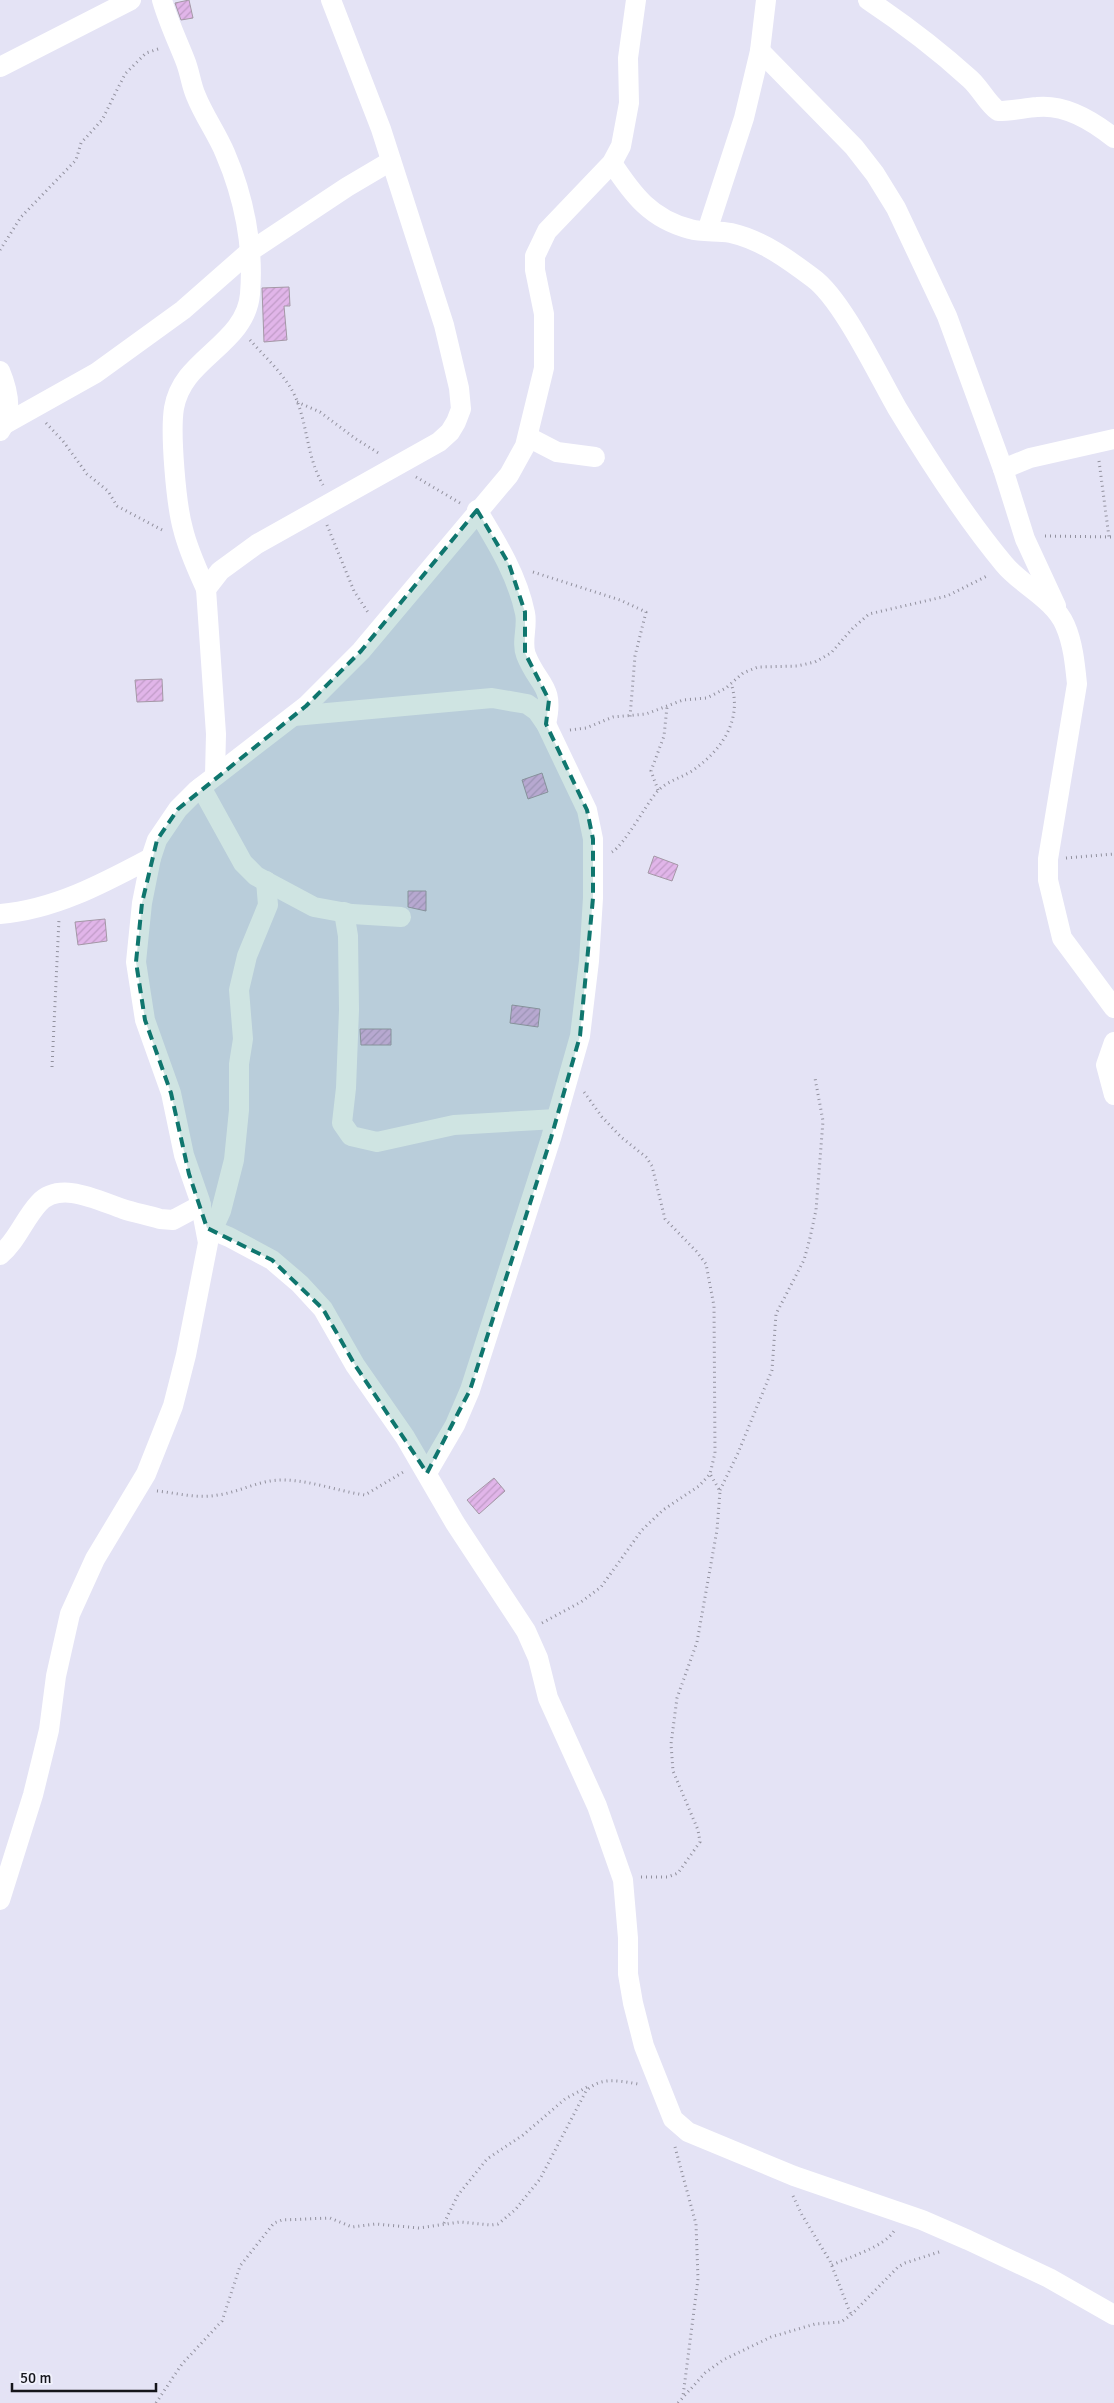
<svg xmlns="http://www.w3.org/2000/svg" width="1114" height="2403" font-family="Signika,sans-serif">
<defs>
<pattern id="building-hatch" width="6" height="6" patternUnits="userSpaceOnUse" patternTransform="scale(1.25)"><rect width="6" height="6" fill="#e1b5e9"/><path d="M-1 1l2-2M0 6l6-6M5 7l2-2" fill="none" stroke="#c09bc7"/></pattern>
</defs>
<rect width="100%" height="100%" fill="#e4e3f5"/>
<g fill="url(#building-hatch)" stroke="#a498a6">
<path d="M189 0 193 18 181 20 175 3Z"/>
<path d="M289 287 290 306H284L287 340 264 342 262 288Z"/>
<path d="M162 679 163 701 137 702 135 680Z"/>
<path d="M542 773 548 792 528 799 522 780Z"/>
<path d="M654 856 678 865 672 881 648 873Z"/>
<path d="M408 891H426V911L408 907Z"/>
<path d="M105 919 107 941 78 945 75 922Z"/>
<path d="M512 1005 540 1009 538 1027 510 1023Z"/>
<path d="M360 1029H391V1045H361Z"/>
<path d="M494 1478 505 1491 479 1514 467 1500Z"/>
</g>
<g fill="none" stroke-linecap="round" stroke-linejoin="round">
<g stroke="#92919e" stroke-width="3" stroke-dasharray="1 4" stroke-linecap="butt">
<path d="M0 250 21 217 76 160 81 143 102 120 125 74 146 53 161 48"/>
<path d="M250 340C264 356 284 374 294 394 308 423 306 456 323 485"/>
<path d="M297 402 320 412 356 439 380 454"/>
<path d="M46 423 63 441 87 474 108 491 117 506 164 531"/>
<path d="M1099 461 1109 537"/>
<path d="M416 477 460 503"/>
<path d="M327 525 354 591 369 614"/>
<path d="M1045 536 1114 537"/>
<path d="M533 572 620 600 646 612 635 656 630 717"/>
<path d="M570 730 586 728 613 717 646 714 683 700 707 698 726 688 743 673 758 667 797 666 815 662 831 653 853 628 869 614 947 596 989 575"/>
<path d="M658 790 651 771 664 736 667 707"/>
<path d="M612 852C625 844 645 806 656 793 666 781 679 779 692 771 722 750 743 720 731 683"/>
<path d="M1066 858 1114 854"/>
<path d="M52 1067 59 919"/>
<path d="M720 1490 738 1453 772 1370 776 1314 804 1260 810 1238 816 1210 823 1121 815 1078"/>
<path d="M157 1491C177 1493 198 1499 218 1495 240 1492 259 1480 282 1480 310 1480 337 1491 365 1495L405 1471"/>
<path d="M542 1623 581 1602 601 1587 642 1530 663 1510 699 1486 710 1474 715 1453 714 1306 706 1264 696 1251 665 1219 652 1166 646 1157 621 1137 602 1117 584 1092"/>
<path d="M641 1877H668L678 1873 700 1842 698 1830 673 1771 671 1744 677 1698 697 1642 717 1530 720 1491 710 1474"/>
<path d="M675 2147 696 2224 698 2279 683 2396"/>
<path d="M793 2196 802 2215 830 2261 851 2315"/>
<path d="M444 2223 458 2195 487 2159 523 2135 565 2099 589 2086"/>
<path d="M832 2265C849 2257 884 2247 894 2231"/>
<path d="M156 2403 182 2364 222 2321 240 2266 274 2223 282 2220 330 2218 352 2227 376 2224 419 2228 460 2222 491 2225 498 2224 515 2210 540 2179 586 2091C601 2076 619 2081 638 2084"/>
<path d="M678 2403 705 2373 723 2360 771 2337 815 2324 841 2322 851 2315 898 2267 905 2263 942 2251"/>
</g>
<g stroke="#fff" stroke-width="20">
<path d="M162 0C168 21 177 40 185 60 190 72 191 85 196 96 204 116 217 134 225 153 244 197 254 247 250 294 247 332 209 350 188 377 181 386 176 397 174 408 170 433 176 504 183 529 188 550 197 569 206 589"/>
<path d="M868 0C904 24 938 50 970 79 981 89 987 103 998 111 1012 111 1024 108 1037 107 1065 104 1093 121 1114 138"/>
<path d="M760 51 854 147 875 174 896 208 947 316 1003 469 1025 539 1056 606"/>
<path d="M0 67 131 0"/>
<path d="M612 163C633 195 651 219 690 229 703 233 718 230 731 233 762 240 789 260 813 278 842 299 878 375 897 408 929 461 964 516 1004 564 1021 585 1054 599 1065 625 1073 643 1075 664 1077 684L1048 859V880L1062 938 1114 1008"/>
<path d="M707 231 744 118 760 51 766 0"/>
<path d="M0 371C8 390 14 413 0 431"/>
<path d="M5 424 96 373 183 310 249 252 347 187 391 161"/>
<path d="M528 437 557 452 595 457"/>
<path d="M1003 469 1030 458 1114 439"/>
<path d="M477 510C497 543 517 575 525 613 528 627 521 642 526 655 538 686 555 685 546 724"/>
<path d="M294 716 492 698 527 704 537 711 546 724 587 810 593 839V898L589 961 580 1036 551 1138 470 1390 455 1425 427 1473"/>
<path d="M215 775 216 734 206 589 220 571 257 544 439 442 450 432 456 422 461 409 459 388 444 325 381 129 331 0"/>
<path d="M201 787 243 863 256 876 314 907 352 914 401 917"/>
<path d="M344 912 348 936 349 1010 346 1088 342 1123 351 1136 377 1142 454 1125 556 1119"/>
<path d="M0 914C54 910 104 883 151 858"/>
<path d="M1114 1042 1106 1065 1114 1095"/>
<path d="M207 1228 229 1237 272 1260 300 1284 323 1309 355 1365 405 1437 455 1523 526 1631 538 1658 548 1698 597 1806 623 1880 628 1938V1974L633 2003 644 2046 673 2119 688 2132 794 2176 922 2220 968 2240 1049 2278 1114 2315"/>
<path d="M212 1231 221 1211 234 1160 239 1110V1064L243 1039 239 990 247 956 268 905 266 881"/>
<path d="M0 1255C17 1241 24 1219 39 1203 60 1180 99 1201 123 1209 135 1213 148 1215 160 1219L173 1220 201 1205"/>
<path d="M0 1900 33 1795 49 1730 56 1676 70 1614 95 1559 146 1474 173 1406 186 1355 208 1243 200 1201 184 1155 171 1093 145 1020 136 962 142 903 151 858 157 840 178 809 196 791 306 706 361 651 509 475 525 446 544 368V314L535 270V256L547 231 612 163 621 146 629 103 628 58 636 0"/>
</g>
</g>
<path fill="#0f766e" fill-opacity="0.2" stroke="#0f766e" stroke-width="4" stroke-dasharray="10 6" stroke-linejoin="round" d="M477 510 509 564 525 612V653L549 700 546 724 587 810 593 839V898L580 1036 551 1138 470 1390 427 1473 355 1365 323 1309 272 1260 207 1228 189 1174 171 1093 145 1020 136 962 142 903 157 840 178 809 306 706 361 651Z"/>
<path d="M12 2383v8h144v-8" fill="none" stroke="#15151b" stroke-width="2.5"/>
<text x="20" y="2383" font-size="15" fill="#15151b" stroke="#f1f1fc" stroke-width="4" paint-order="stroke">50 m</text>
</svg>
